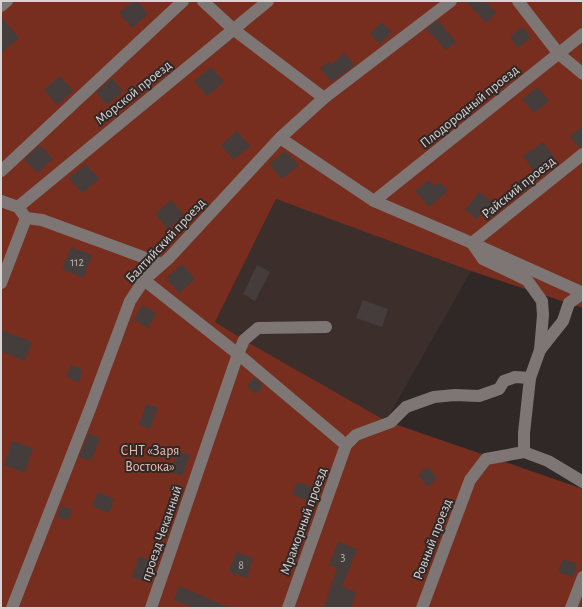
<svg xmlns="http://www.w3.org/2000/svg" width="584" height="609" font-family="'Alegreya Sans',sans-serif">
<rect width="100%" height="100%" fill="#2f2827"/>
<path fill="#3c2e2b" d="M276 199 471 271 386 421 244 340 215 322Z"/>
<path fill="#782e1f" d="M1 1H583V308L471 271 276 199 215 322 244 340 386 421 583 489V608H1Z"/>
<g fill="#443d3c">
<path d="M133 1H137L148 14 132 28 119 13Z"/>
<path d="M466 1H485L496 13 486 23Z"/>
<path d="M1 17 19 38 1 53Z"/>
<path d="M438 20 456 42 446 50 426 29Z"/>
<path d="M381 22 392 32 380 44 370 34Z"/>
<path d="M522 27 531 37 518 48 510 37Z"/>
<path d="M344 53 355 65 332 82 320 69 329 61 332 64Z"/>
<path d="M211 67 224 82 207 96 194 81Z"/>
<path d="M60 76 73 91 57 105 44 90Z"/>
<path d="M112 78 123 91 107 105 96 92Z"/>
<path d="M537 87 549 101 534 113 522 99Z"/>
<path d="M583 126V147L579 148 570 136Z"/>
<path d="M237 131 250 146 233 160 221 145Z"/>
<path d="M543 142 557 162 537 176 523 156Z"/>
<path d="M40 145 53 159 37 173 24 159Z"/>
<path d="M285 151 299 165 282 179 269 164Z"/>
<path d="M86 164 99 179 82 193 69 178Z"/>
<path d="M528 175 534 184 523 192 517 183Z"/>
<path d="M429 180 435 186 440 182 448 191 429 207 415 191Z"/>
<path d="M479 192 500 208 494 216 488 220 481 214 477 219 465 210Z"/>
<path d="M171 200 184 215 168 229 155 214Z"/>
<path d="M71 247 92 255 83 278 62 269Z"/>
<path d="M182 264 195 279 179 293 166 278Z"/>
<path d="M257 265 270 272 255 301 243 294Z"/>
<path d="M363 300 388 309 382 327 356 318Z"/>
<path d="M142 305 156 313 148 328 134 320Z"/>
<path d="M1 330 32 342 25 361 1 351Z"/>
<path d="M71 365 83 370 79 382 66 377Z"/>
<path d="M254 377 263 385 256 394 247 386Z"/>
<path d="M146 404 158 408 150 429 139 425Z"/>
<path d="M88 434 100 438 91 461 79 457Z"/>
<path d="M12 441 33 448 25 473 4 465Z"/>
<path d="M178 451 190 455 182 476 171 472Z"/>
<path d="M427 467 437 478 428 487 418 475Z"/>
<path d="M297 482 313 487 309 501 292 495Z"/>
<path d="M98 492 114 499 109 513 92 506Z"/>
<path d="M61 506 72 510 68 520 57 517Z"/>
<path d="M338 542 357 549 342 587 356 592 351 608H324L337 568 329 565Z"/>
<path d="M236 552 253 558 247 578 229 572Z"/>
<path d="M139 556 150 560 143 581 132 577Z"/>
<path d="M563 559 577 564 573 577 558 572Z"/>
<path d="M179 586 230 608H194L174 600Z"/>
</g>
<g fill="none" stroke-linecap="round" stroke-linejoin="round">
<g stroke="#7e7674" stroke-width="12">
<path d="M203 1 233 29 324 98"/>
<path d="M518 1 559 54 583 74"/>
<path d="M1 6 7 1"/>
<path d="M280 138 374 201 472 243 583 293"/>
<path d="M1 171 183 1"/>
<path d="M1 201 18 207 26 218 42 220 162 264"/>
<path d="M374 201 583 34"/>
<path d="M18 207 268 1"/>
<path d="M144 280 238 354 346 445"/>
<path d="M1 283 26 218"/>
<path d="M540 350 543 315 542 301 527 280 483 259 472 243 583 154"/>
<path d="M524 452V433L530 378 540 350 563 321 569 303 583 293"/>
<path d="M12 608 91 406 130 301 144 280 169 258 280 138 324 98 451 1"/>
<path d="M151 608 238 354 244 340 258 328 326 327"/>
<path d="M288 608 346 445 356 435 391 422 406 407 434 397 455 395 479 396 499 389 504 381 515 377 530 378"/>
<path d="M422 608 470 480 486 459 524 452 548 461 583 482"/>
<path d="M571 608 583 577"/>
</g>
</g>
<g text-anchor="middle" stroke-width="4" stroke-linejoin="round" paint-order="stroke">
<g font-size="12" fill="#b2aeac">
<text x="77" y="266">112</text>
<text x="343" y="561">3</text>
<text x="241" y="569">8</text>
</g>
<g font-size="14" fill="#d7d3d2" stroke="#2f2827">
<text transform="translate(133 92) rotate(-39)" y="5">Морской проезд</text>
<text transform="translate(469 106) rotate(-39)" y="5">Плодородный проезд</text>
<text transform="translate(518 187) rotate(-39)" y="5">Райский проезд</text>
<text transform="translate(165 240) rotate(-47)" y="5">Балтийский проезд</text>
<text transform="translate(303 521) rotate(-70)" y="5">Мраморный проезд</text>
<text transform="translate(161 533) rotate(-71)" y="5">проезд Чеканный</text>
<text transform="translate(432 539) rotate(-69)" y="5">Ровный проезд</text>
</g>
<g font-size="14" fill="#f0bcb0" stroke="#2f2827">
<text x="150" y="455">СНТ «Заря<tspan x="150" dy="16">Востока»</tspan></text>
</g>
</g>
<rect width="584" height="609" fill="none" stroke="#d7d3d2" stroke-width="4"/>
</svg>
